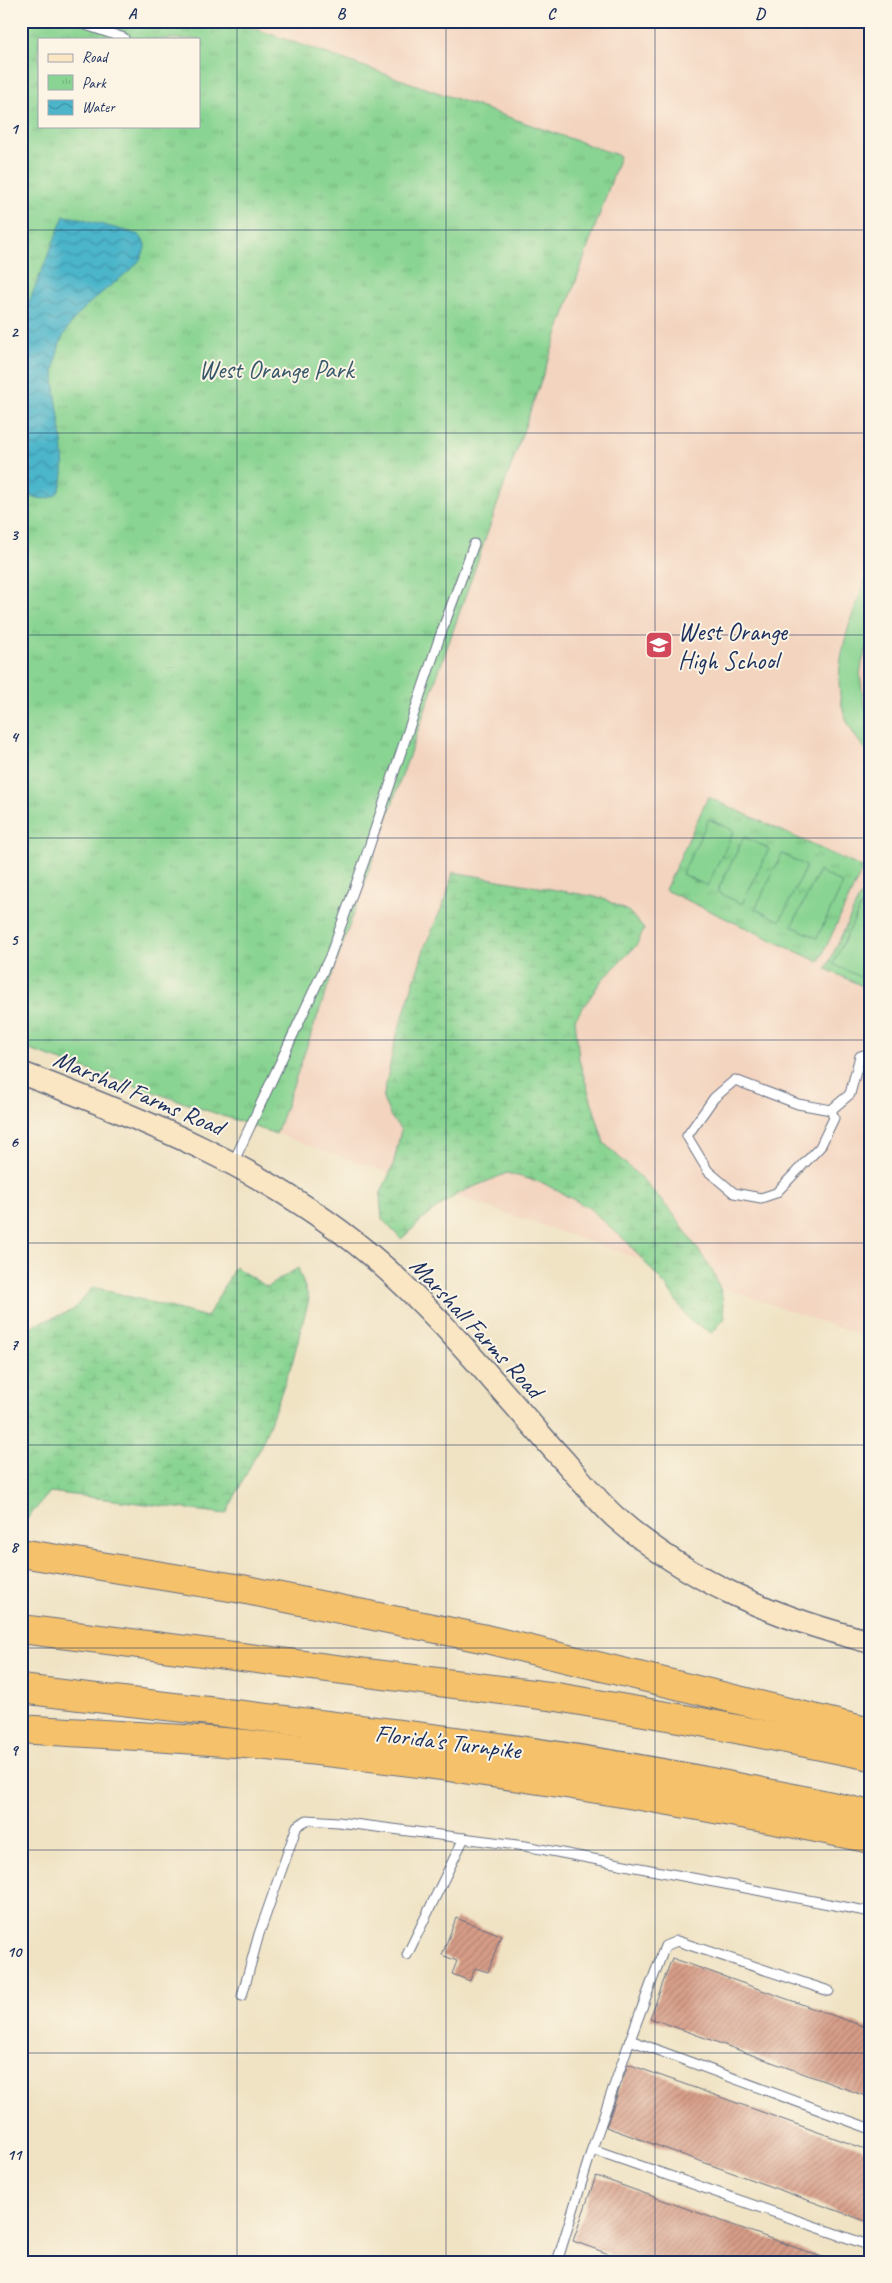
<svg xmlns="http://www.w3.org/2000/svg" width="892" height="2283" font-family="Caveat,sans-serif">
<defs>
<pattern id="wetland-marsh" width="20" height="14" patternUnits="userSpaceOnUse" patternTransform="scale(1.25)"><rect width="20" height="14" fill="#89d492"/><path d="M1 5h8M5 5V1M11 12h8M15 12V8" fill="none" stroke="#76b680"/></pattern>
<pattern id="park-tufts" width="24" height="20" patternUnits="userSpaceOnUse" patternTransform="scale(1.25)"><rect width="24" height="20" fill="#89d492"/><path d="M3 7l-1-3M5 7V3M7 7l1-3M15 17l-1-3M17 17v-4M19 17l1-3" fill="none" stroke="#76b680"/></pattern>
<pattern id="water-waves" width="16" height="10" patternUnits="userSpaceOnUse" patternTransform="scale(1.25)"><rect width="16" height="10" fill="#4cb5ca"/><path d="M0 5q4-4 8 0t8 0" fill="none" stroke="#3e94a7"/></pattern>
<pattern id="building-hatch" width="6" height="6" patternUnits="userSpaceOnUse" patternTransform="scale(1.25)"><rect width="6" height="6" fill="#d79d87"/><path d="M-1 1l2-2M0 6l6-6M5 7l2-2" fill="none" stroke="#ae8072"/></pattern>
</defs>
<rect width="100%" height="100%" fill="#fcf5e5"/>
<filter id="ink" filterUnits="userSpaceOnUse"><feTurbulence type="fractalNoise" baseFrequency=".02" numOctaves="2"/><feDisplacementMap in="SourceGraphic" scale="10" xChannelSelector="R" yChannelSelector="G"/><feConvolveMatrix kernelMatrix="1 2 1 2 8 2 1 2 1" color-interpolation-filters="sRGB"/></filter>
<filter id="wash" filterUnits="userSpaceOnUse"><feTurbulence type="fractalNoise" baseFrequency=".0096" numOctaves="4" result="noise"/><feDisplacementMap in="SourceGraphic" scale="20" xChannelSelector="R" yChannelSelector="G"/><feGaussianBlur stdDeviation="1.12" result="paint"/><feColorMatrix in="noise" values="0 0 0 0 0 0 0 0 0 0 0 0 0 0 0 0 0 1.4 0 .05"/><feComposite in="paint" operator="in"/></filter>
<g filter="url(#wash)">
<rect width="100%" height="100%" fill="#f0e3c4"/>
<path fill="#f3d4bf" d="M233 21H871V1339L276 1134 620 156Z"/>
<g fill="url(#wetland-marsh)" stroke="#528278">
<path d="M453 872 602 898 628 911 644 929 636 946 602 980 575 1019 579 1060 604 1143 645 1182 674 1215 712 1270 721 1291 725 1318 712 1333 690 1321 666 1286 627 1242 589 1208 543 1183 507 1173 459 1193 429 1214 401 1239 382 1219 380 1195 393 1166 401 1130 391 1117 383 1099 394 1045 425 946 446 898Z"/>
<path d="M235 1267 267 1287 298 1268 309 1299 292 1363 264 1439 226 1514 50 1492 21 1526V1356L32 1326 73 1310 93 1287 207 1317Z"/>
</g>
<g fill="url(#park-tufts)" stroke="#528278" fill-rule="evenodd">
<path d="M21 21H233L620 156 276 1134 21 1047ZM39 39H199V126H39Z"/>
<path d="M708 797 863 868 819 962 665 890Z"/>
<path d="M860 896 871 901V990L826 969Z"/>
</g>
<g fill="#89d492" stroke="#528278">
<path d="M871 564V634L862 663 860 676 864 703 871 718V755C812 698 849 627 871 564Z"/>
<path d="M709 819 734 831 707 886 682 874Z"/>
<path d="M744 837 769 849 742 904 717 892Z"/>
<path d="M782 854 806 866 780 921 755 909Z"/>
<path d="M819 871 843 884 817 938 792 926Z"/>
<path d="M863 902 871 906 869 981 833 964Z"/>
</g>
<path fill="url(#water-waves)" stroke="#347294" d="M64 216 79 218 139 235C143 240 147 245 144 251 140 264 129 271 119 279 95 298 66 319 58 350 56 358 54 369 54 377 54 399 75 484 54 496 44 502 32 496 21 493V322Z"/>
<g id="blocks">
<g fill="url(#building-hatch)">
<path d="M456 1918 501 1935 488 1972 475 1968 470 1981 452 1974 457 1961 442 1955Z"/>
<path d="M672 1958 871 2029V2098L650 2018Z"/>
<path d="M628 2064 871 2151V2223L606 2127Z"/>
<path d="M596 2176 830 2260 829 2262H631L573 2241Z"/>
</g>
</g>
</g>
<g filter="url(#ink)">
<use href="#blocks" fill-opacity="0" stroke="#666e82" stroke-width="1"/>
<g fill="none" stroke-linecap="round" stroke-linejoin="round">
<g stroke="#666e82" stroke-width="11">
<g id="lane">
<path d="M74 21 124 38"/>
<path d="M735 1080 798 1104 831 1110 834 1118 820 1147 776 1193 761 1198 734 1193 708 1171 687 1136 714 1098Z"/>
<path d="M831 1110 850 1094 860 1056 871 1053"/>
<path d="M233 1163 330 956 365 859 439 639 474 544"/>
<path d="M407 1955 464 1838"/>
<path d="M242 1996 259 1934 297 1826 307 1820 338 1822 525 1846 871 1912"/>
<path d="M630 2040 665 1946 677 1941 829 1991"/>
<path d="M592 2149 871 2246"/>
<path d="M557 2262 592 2149 630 2040 871 2129"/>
</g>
</g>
<g stroke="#666e82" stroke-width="25">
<path id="secondary" d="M21 1073C146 1120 264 1167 368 1253 437 1311 495 1384 555 1451 575 1472 593 1497 615 1517 689 1582 776 1618 871 1642"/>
</g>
<g stroke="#666e82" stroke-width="30">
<g id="highway">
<path d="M21 1553 242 1589 486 1639 871 1732"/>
<path d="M21 1629 557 1697 696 1721 871 1756"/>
<path d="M21 1689C250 1717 480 1738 706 1781 761 1792 816 1801 871 1815"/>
<path d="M21 1729C96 1734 171 1737 245 1744 455 1763 664 1797 871 1839"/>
</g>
</g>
<use href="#lane" stroke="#fff" stroke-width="9"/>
<use href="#secondary" stroke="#fbe6c4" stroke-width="22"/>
<use href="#highway" stroke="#f5c16b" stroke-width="28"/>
</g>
</g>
<path fill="none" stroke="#1b2f5e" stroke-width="1" stroke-opacity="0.55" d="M237 21V2262M446 21V2262M655 21V2262M21 230H871M21 433H871M21 635H871M21 838H871M21 1040H871M21 1243H871M21 1445H871M21 1648H871M21 1850H871M21 2053H871"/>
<defs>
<g id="school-square" transform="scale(1.4375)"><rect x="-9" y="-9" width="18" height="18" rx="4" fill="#d1495b" stroke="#fcf5e5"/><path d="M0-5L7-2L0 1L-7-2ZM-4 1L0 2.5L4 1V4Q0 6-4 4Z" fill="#fff"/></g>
</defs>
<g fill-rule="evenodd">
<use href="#school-square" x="659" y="645"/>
</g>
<g text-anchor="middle" stroke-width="4" stroke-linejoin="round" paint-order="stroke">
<g font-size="25" fill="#36586b" stroke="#fcf5e5">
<text x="276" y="378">West Orange Park</text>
</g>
<g font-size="25" fill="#1b2f5e" stroke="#fcf5e5" text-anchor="start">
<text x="678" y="640">West Orange<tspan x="678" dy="29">High School</tspan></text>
</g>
<g font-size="25" fill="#1b2f5e" stroke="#fcf5e5">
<text transform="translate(139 1092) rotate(23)" y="9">Marshall Farms Road</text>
<text transform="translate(477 1327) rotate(47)" y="9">Marshall Farms Road</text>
<text transform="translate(448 1741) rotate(7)" y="9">Florida's Turnpike</text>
</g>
</g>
<rect width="892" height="2283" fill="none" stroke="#fcf5e5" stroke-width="55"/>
<rect x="38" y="38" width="162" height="90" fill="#fcf5e5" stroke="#a2a6af"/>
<rect x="48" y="54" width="25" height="8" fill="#fbe6c4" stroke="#a2a6af"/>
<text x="82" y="62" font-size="15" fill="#1b2f5e">Road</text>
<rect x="48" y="75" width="25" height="15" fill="url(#park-tufts)" stroke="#a2a6af"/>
<text x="82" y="88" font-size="15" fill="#1b2f5e">Park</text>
<rect x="48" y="100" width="25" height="15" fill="url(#water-waves)" stroke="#a2a6af"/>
<text x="82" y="112" font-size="15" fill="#1b2f5e">Water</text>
<rect x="28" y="28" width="836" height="2228" fill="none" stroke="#1b2f5e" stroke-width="2"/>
<g font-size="16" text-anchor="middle" font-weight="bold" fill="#1b2f5e">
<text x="132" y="19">A</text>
<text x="341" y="19">B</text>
<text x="551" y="19">C</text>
<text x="760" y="19">D</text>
<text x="14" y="134">1</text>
<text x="14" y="337">2</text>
<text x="14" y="540">3</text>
<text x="14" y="742">4</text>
<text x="14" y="945">5</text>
<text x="14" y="1147">6</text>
<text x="14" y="1350">7</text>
<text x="14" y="1552">8</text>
<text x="14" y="1755">9</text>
<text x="14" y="1957">10</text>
<text x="14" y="2160">11</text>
</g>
</svg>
